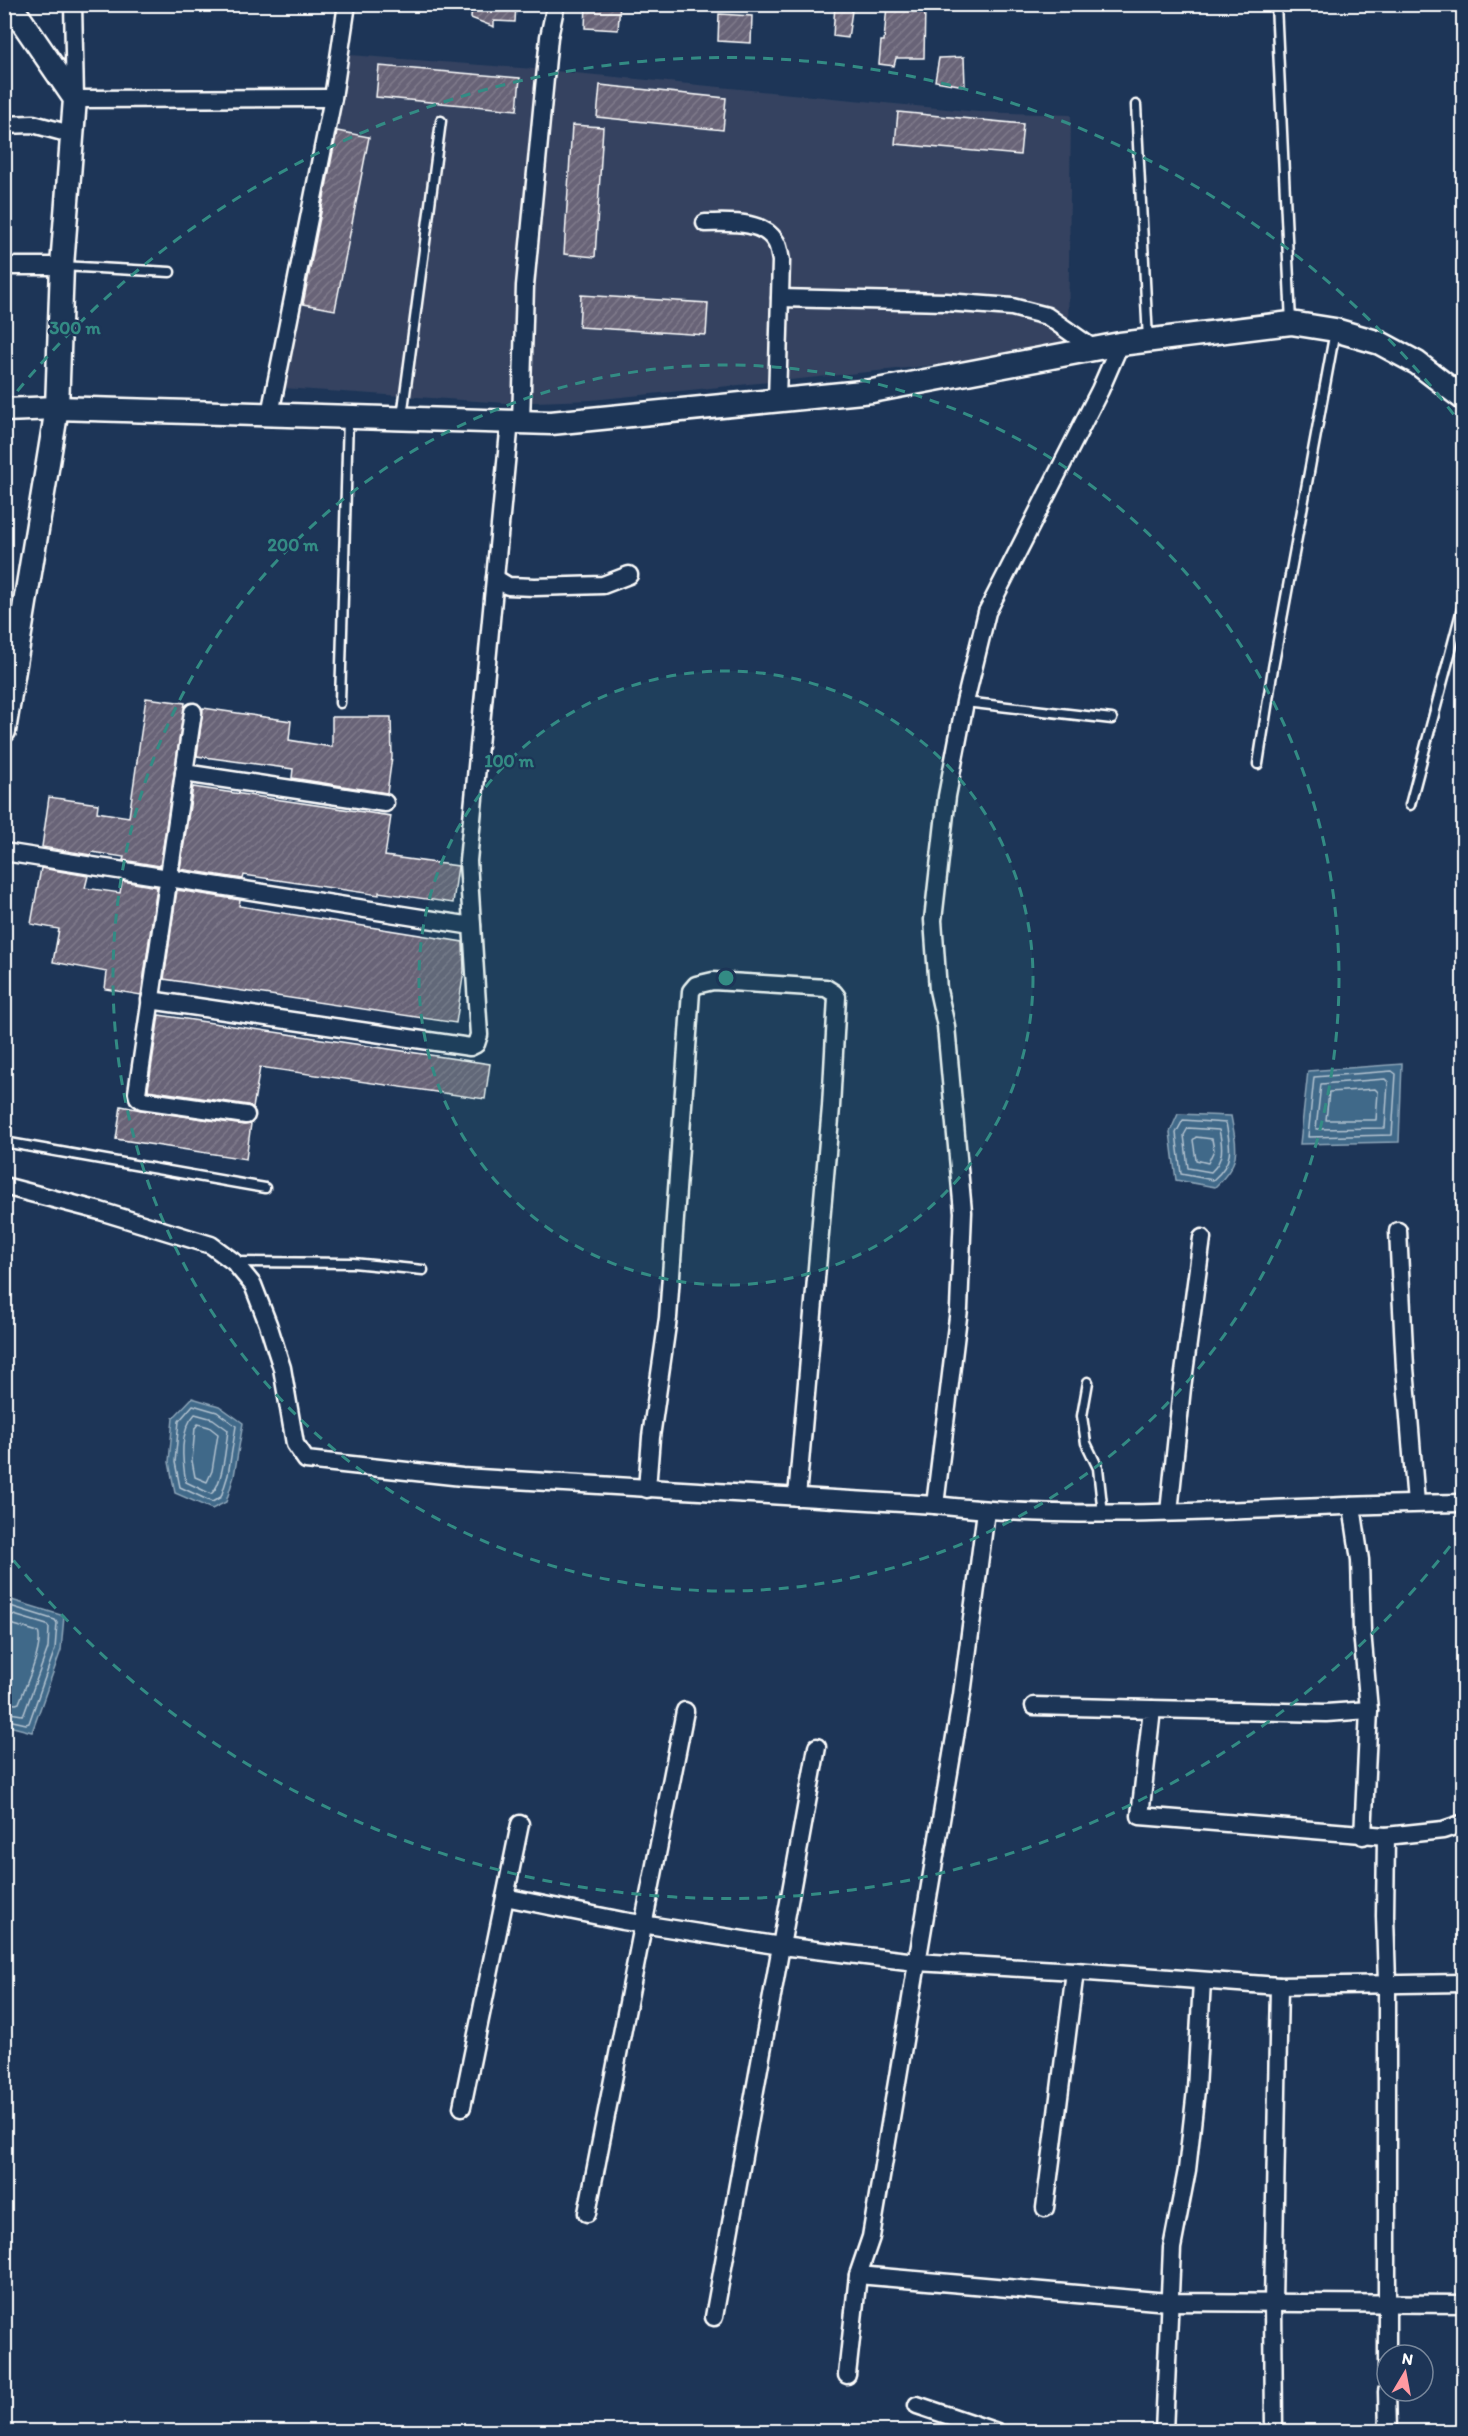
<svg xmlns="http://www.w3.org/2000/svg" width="1468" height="2436" font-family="Itim,sans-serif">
<defs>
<pattern id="building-hatch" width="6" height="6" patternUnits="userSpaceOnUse" patternTransform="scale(1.5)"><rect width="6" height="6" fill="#686377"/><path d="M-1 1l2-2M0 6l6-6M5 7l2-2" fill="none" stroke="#7f7a8b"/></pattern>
</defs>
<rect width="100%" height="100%" fill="#1d3557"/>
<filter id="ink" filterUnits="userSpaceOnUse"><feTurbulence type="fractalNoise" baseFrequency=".0167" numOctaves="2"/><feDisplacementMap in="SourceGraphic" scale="12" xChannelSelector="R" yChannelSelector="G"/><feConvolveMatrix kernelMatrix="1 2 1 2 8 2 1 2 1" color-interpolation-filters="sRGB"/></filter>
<g filter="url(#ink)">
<path fill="#344361" d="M350 55 534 69 978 112 1071 115 1068 341 1005 358 592 400 506 403 283 388Z"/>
<g fill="#416989" stroke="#8da5b8" stroke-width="1.5">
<path d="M1402 1064 1399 1142 1300 1144 1308 1071Z"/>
<path d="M1178 1114 1231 1116C1237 1150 1242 1161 1215 1187L1176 1180 1170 1132Z"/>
<path d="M192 1398 219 1406 243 1423 234 1476 226 1502 212 1509 175 1493 169 1462 173 1418Z"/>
<path d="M5 1598 64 1616 61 1650 32 1732 5 1725Z"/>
</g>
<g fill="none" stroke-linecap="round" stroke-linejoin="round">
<g stroke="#b3c3d0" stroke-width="1.5">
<path d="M1392 1071 1396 1074 1392 1135 1308 1137 1314 1077Z"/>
<path d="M1385 1079 1388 1082 1385 1128 1316 1129 1321 1084Z"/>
<path d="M1375 1089 1378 1092 1376 1120H1326L1329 1092Z"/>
<path d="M1183 1120 1226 1123C1231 1148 1234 1162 1213 1180L1181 1174 1176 1133Z"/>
<path d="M1188 1128 1219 1130C1223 1147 1224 1160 1211 1172L1188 1168 1184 1135Z"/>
<path d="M1196 1137 1212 1139 1214 1150 1208 1163 1196 1160 1193 1140Z"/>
<path d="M193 1405 217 1412 236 1426 228 1475 221 1497 212 1502 180 1487 175 1462 179 1421Z"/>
<path d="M195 1414 213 1419 228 1430C226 1445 223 1485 211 1494L186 1482C182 1460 179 1431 195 1414Z"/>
<path d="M198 1424 209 1427 218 1434 212 1471 207 1482 195 1477 192 1461 195 1428Z"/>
<path d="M4 1604 55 1620 57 1623 55 1649 29 1723 26 1724 4 1719"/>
<path d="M4 1612 47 1625 49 1628 48 1648 24 1714 22 1715 4 1712"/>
<path d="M4 1622 38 1632C44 1646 25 1687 19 1703L16 1704 4 1703"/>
</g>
</g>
<g fill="url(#building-hatch)" stroke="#fff" stroke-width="1.5">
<path d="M472 4H516L515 22 494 21V27L471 18Z"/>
<path d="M586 4H620L618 30 585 28Z"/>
<path d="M835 4H853L848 38 833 36Z"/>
<path d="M908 4 925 6 924 58H896L894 66 879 64 881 41H884L887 5Z"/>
<path d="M719 14 752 16 751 43 718 41Z"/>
<path d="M964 57 965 86 935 81 939 58Z"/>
<path d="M379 66 520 78 517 110 376 97Z"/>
<path d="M600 85 726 98 723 130 597 117Z"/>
<path d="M898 112 1023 124 1020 155 895 144Z"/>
<path d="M572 125 603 127 595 257 564 254Z"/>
<path d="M337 131 369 137 335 310 303 304Z"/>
<path d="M581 295 708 303 706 335 579 327Z"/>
<path d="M146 698 185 703 160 866 123 860 124 857 92 852 91 855 42 847 49 797 98 804 97 812 129 817Z"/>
<path d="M203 708 291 721 289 740 332 747V717H391L392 757 387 793 292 778 293 769 197 756Z"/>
<path d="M193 787 391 816 385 856 458 866 453 903 379 892V895L244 875 243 879 180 869Z"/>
<path d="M41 868 88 876 85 888 120 893 122 881 157 887 141 995 105 989 107 972 53 962 59 929 31 924Z"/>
<path d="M177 890 240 900 239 906 463 942 464 970 456 1023 164 979Z"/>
<path d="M159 1015 490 1064 485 1099 260 1067 253 1108 248 1105 148 1090Z"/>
<path d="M121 1106 141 1110 244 1125 251 1124 246 1159 116 1139Z"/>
</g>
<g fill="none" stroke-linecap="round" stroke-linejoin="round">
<g stroke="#fff" stroke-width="13">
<g id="lane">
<path d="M1276 4 1291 323"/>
<path d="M1136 105 1148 340"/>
<path d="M62 266 170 272"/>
<path d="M402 417 441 121"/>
<path d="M965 702 1112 719"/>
<path d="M340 703 348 417"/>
<path d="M1258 764 1273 668 1335 331"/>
<path d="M1410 805 1464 601"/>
<path d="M4 1142 265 1188"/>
<path d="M235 1262 353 1263 423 1270"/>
<path d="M1088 1382 1082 1416 1086 1443 1098 1468 1103 1514"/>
</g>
</g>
<g stroke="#fff" stroke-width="21">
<g id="street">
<path d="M73 4 75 99 333 98"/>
<path d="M4 125 33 124 74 135"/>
<path d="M705 223C728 223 762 219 776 242 779 247 780 256 781 261L777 400"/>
<path d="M4 266H62"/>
<path d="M780 298 946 302 1012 307 1047 316 1094 349"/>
<path d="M270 414 333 98 347 4"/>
<path d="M521 422 525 286 549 37 556 4"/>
<path d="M495 578 508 586 535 587 603 585 629 575"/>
<path d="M193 712 137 1093 138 1097 142 1100 246 1115"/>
<path d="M184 773 385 803"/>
<path d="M4 852 472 926"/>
<path d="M150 1000 470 1047 476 1044 479 1035 468 861 510 421"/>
<path d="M4 1186 100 1211 211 1245 234 1262 253 1285 268 1324 282 1368 295 1444 306 1460 462 1477 935 1505C1110 1525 1287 1504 1464 1503"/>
<path d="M1398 1231 1405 1368 1416 1503"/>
<path d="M647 1489 651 1437 668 1318 691 991 696 985 713 981 826 988 834 993 837 997 831 1107 797 1497"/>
<path d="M935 1505 959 1309 963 1212 946 1026 938 990 933 920 947 796 965 702 987 612 1100 390 1120 344"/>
<path d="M1352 1506 1360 1560 1362 1631 1369 1710 1363 1836"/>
<path d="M1169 1512 1182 1388 1202 1238"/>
<path d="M1034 1706 1152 1709 1140 1816 1386 1836 1443 1830 1464 1823"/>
<path d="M1152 1709 1326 1713 1369 1710"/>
<path d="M1386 1836 1385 1916 1387 1983V2371"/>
<path d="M505 1897 623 1921 781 1946 916 1962 1075 1971 1279 1986 1464 1983"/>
<path d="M462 2107 520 1824"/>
<path d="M1045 2208 1075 1971"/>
<path d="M587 2213 685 1711"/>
<path d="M858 2275 1168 2302 1464 2304"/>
<path d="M714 2317 817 1747"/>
<path d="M847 2375 858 2275 871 2237 962 1695 986 1511"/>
<path d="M1387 2391 1388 2432"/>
<path d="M917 2405 997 2432"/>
<path d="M1164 2432 1172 2248 1187 2170 1196 2090 1202 1981"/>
<path d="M1274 2432 1273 2303 1279 1986"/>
</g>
</g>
<g stroke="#fff" stroke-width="27">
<g id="secondary">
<path d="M4 410 57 408 551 423 872 391 1120 344 1291 323 1335 330 1380 343 1417 363 1464 399"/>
<path d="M4 731 57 408 62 266 75 99 10 4"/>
</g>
</g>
<use href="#lane" stroke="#1d3557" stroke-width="8"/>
<use href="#street" stroke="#1d3557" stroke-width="16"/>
<use href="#secondary" stroke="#1d3557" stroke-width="22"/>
</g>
</g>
<circle cx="726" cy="978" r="307" fill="#338b84" fill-opacity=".12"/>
<g fill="none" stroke="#338b84" stroke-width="3" stroke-dasharray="10 8">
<circle cx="726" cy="978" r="307"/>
<circle cx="726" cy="978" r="613"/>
<path d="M1461 1532A920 920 0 0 1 6 1551M6 405A920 920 0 0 1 1461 424"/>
</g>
<circle cx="726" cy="978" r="9" fill="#338b84" stroke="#1d3557" stroke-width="3"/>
<g font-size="18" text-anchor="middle" font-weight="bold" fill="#338b84" stroke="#1d3557" stroke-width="4.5" stroke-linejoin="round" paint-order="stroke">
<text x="75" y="334">300 m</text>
<text x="293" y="551">200 m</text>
<text x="509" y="767">100 m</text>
</g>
<rect width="1468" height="2436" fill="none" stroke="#1d3557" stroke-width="24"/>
<rect x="12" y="12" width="1444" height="2412" fill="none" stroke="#fff" stroke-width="2" filter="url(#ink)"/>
<g transform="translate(1405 2373) rotate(10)"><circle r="28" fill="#1d3557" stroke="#77869a" stroke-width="1.5"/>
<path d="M0-4.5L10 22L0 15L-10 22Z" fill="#ff9aa2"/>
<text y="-9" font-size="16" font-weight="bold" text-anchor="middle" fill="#ffffff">N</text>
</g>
</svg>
